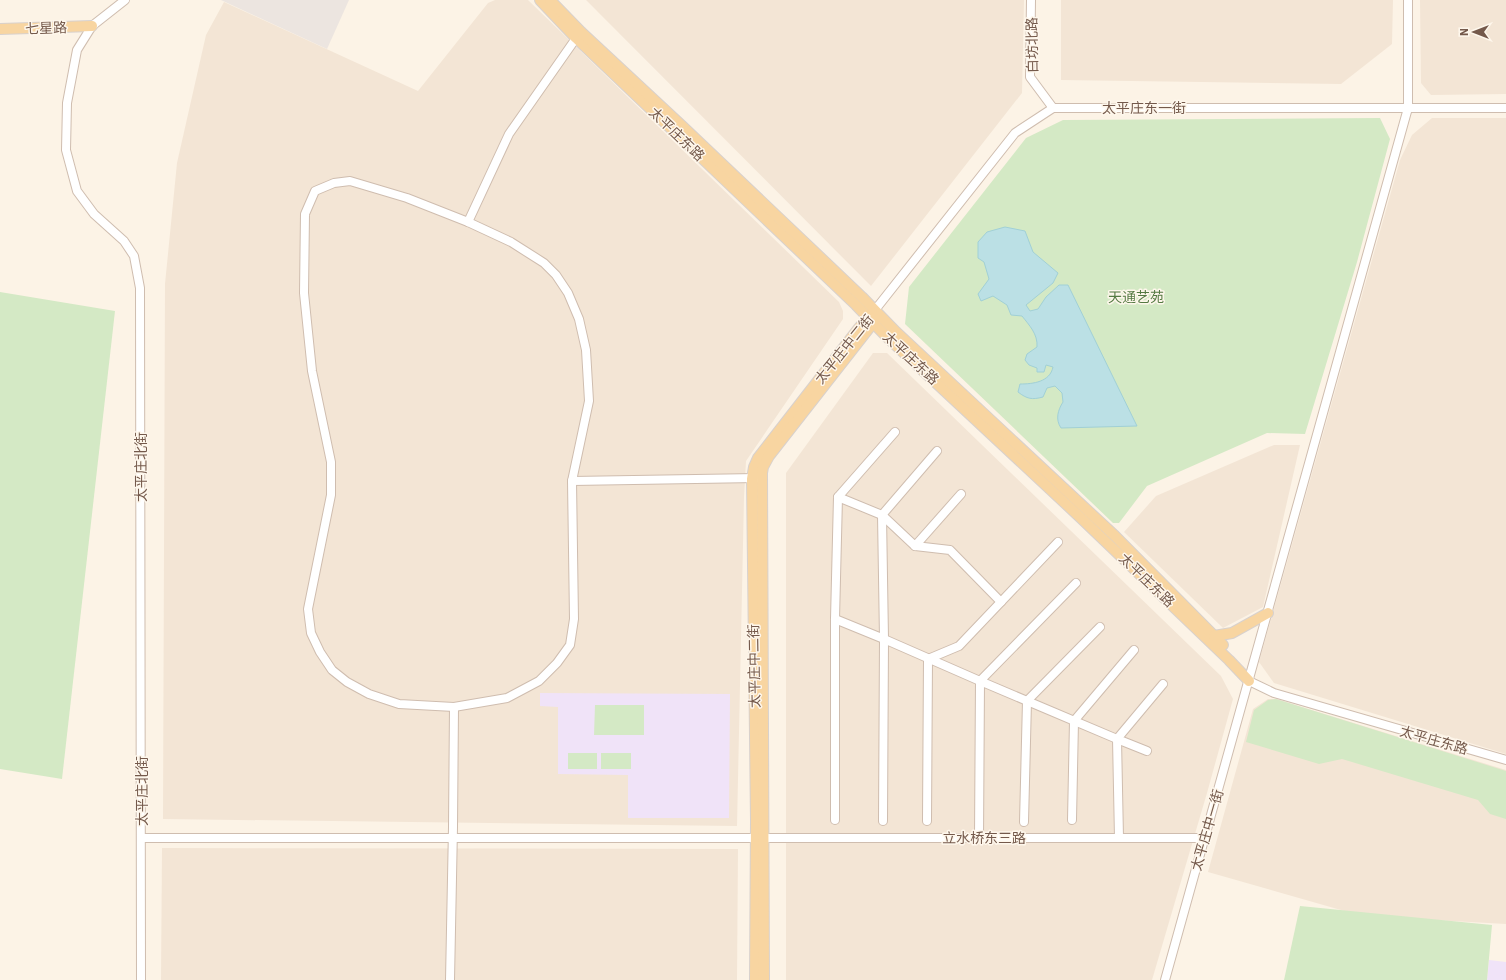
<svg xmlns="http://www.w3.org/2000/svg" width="1506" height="980" font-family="'IBM Plex Sans','Noto Sans SC',sans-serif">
<rect width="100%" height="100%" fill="#fcf3e6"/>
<g fill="#f3e5d5">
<path d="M495 0H528L839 302 843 311V319L746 461 744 497 737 826 163 819 165 284 177 163 206 35 224 2 418 91 488 3Z"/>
<path d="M586 0H1024L1022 93 871 286Z"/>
<path d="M1061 0H1393L1392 44 1341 84 1061 80Z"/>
<path d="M1420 0H1506V94L1431 95 1421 83Z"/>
<path d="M1432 118H1506V754L1274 683 1259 662 1400 160 1412 135Z"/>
<path d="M873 353H887L1221 676 1233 699 1207 793 1152 980H786V473Z"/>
<path d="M1274 445H1300L1263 607 1223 628 1124 532 1156 496Z"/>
<path d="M1268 699H1276L1506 770V924L1362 916 1208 872 1253 709Z"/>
<path d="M162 848 738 849 737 980H161Z"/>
</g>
<path fill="#ece5e0" d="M221 0H349L327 49Z"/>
<g fill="#f0e3f8">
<path d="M540 693 730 694 729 818H628V775L558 774V707L540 706Z"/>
<path d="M1489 960 1506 962V980H1487Z"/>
</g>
<g fill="#d4e9c5">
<path d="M1380 118 1390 139 1357 262 1305 434 1267 433 1147 486 1119 523H1113L905 324 909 287 1026 138 1063 120Z"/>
<path d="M0 292 115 311 62 779 0 769Z"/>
<path d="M1276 699 1506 771V819L1490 814 1478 800 1342 759 1319 764 1246 742 1254 710 1268 700Z"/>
<path d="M595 705H644V735H594Z"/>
<rect x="568" y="753" width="29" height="16"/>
<rect x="601" y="753" width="30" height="16"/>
<path d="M1300 906 1492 925 1487 980H1284Z"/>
</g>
<path fill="#bbe0e5" stroke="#a1d0d6" d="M1005 227 1025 231 1033 252 1058 273 1053 283 1026 305 1030 311 1038 309 1046 297 1059 285H1068L1137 426 1061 428C1055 419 1058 410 1063 402L1062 393 1055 386 1047 388 1043 397C1032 400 1027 399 1018 392L1020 384C1033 384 1050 382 1053 367L1046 365 1044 372H1037V368L1029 365 1025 360 1027 354 1037 347C1038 334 1029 325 1022 316L1011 315 1007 305 993 296 981 301 978 294 989 279 984 262 978 258V242L987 232Z"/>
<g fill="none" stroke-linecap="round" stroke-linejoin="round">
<g stroke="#cfbdaf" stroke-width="10">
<g id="minor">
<path d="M125 0 92 26 77 50 67 103 66 150 77 191 94 214 124 241 134 256 140 288 141 980"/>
<path d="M1031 0 1030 77 1053 108"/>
<path d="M350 181 407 198 468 222 511 242 544 263 556 275 568 293 579 319 586 350 589 401 572 481 574 619 570 645 557 663 539 681 507 698 454 707 399 704 369 694 347 682 332 670 320 652 311 633 308 609 331 495V462L312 371 304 293 305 214 315 191 334 183Z"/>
<path d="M468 222 509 134 579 34"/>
<path d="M875 310 1015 133 1053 108H1506"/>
<path d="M572 481 757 478"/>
<path d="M838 497 882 515 915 546 961 494"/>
<path d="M915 546 950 550 1001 602"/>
<path d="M1076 583 980 681 1117 739 1119 838"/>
<path d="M835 619 884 639 980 681 979 838"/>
<path d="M1249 681 1274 693 1506 760"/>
<path d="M1147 751 1117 739 1163 684"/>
<path d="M835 820V619L838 497 895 432"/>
<path d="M1072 820 1074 721 1134 650"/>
<path d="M883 821 884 639 882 515 937 451"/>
<path d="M927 821 928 659 959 646 1058 542"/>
<path d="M1024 822 1027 701 1100 627"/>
<path d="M141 838H1204"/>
<path d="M450 980 453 827 454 707"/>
<path d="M1165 980 1408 108V0"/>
</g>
</g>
<g stroke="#d8d1cd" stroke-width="12">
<g id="major">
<path d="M540 0 576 38 856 305 886 336 1081 518 1229 660 1249 681"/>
<path d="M550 0 581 32 682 126 862 297 896 332 1115 536 1223 645"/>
<path d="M0 29 92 26"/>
<path d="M1214 636 1232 633 1268 613"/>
<path d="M755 980 756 821 752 479 754 467 758 458 859 328 872 313"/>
<path d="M764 980 762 473 763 467 769 456 873 323 874 318"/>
</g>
</g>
<use href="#minor" stroke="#fff" stroke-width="8"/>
<use href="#major" stroke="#f8d5a1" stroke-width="10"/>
</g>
<g text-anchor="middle" stroke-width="3" stroke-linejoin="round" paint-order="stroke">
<g font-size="14" fill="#74594b" stroke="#fef7ec">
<text transform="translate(46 28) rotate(-2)" y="5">七星路</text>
<text transform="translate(1032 45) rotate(-91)" y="5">白坊北路</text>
<text x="1144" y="113">太平庄东一街</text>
<text transform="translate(677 134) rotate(44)" y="5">太平庄东路</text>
<text transform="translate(844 349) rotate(-51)" y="5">太平庄中二街</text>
<text transform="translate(911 358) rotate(43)" y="5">太平庄东路</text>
<text transform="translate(141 467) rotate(-90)" y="5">太平庄北街</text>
<text transform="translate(1147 580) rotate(44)" y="5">太平庄东路</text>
<text transform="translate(754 666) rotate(-91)" y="5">太平庄中二街</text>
<text transform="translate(1434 740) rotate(16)" y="5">太平庄东路</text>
<text transform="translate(142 791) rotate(-90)" y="5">太平庄北街</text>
<text transform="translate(1207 830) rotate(-74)" y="5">太平庄中一街</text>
<text x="984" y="843">立水桥东三路</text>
</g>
<g font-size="14" fill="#557a43" stroke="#fef7ec">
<text x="1136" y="302">天通艺苑</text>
</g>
</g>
<g transform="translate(1474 32) rotate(270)" stroke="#fef7ec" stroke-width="3" paint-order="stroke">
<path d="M0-3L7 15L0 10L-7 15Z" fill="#74594b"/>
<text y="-6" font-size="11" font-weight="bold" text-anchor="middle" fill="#74594b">N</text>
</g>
</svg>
